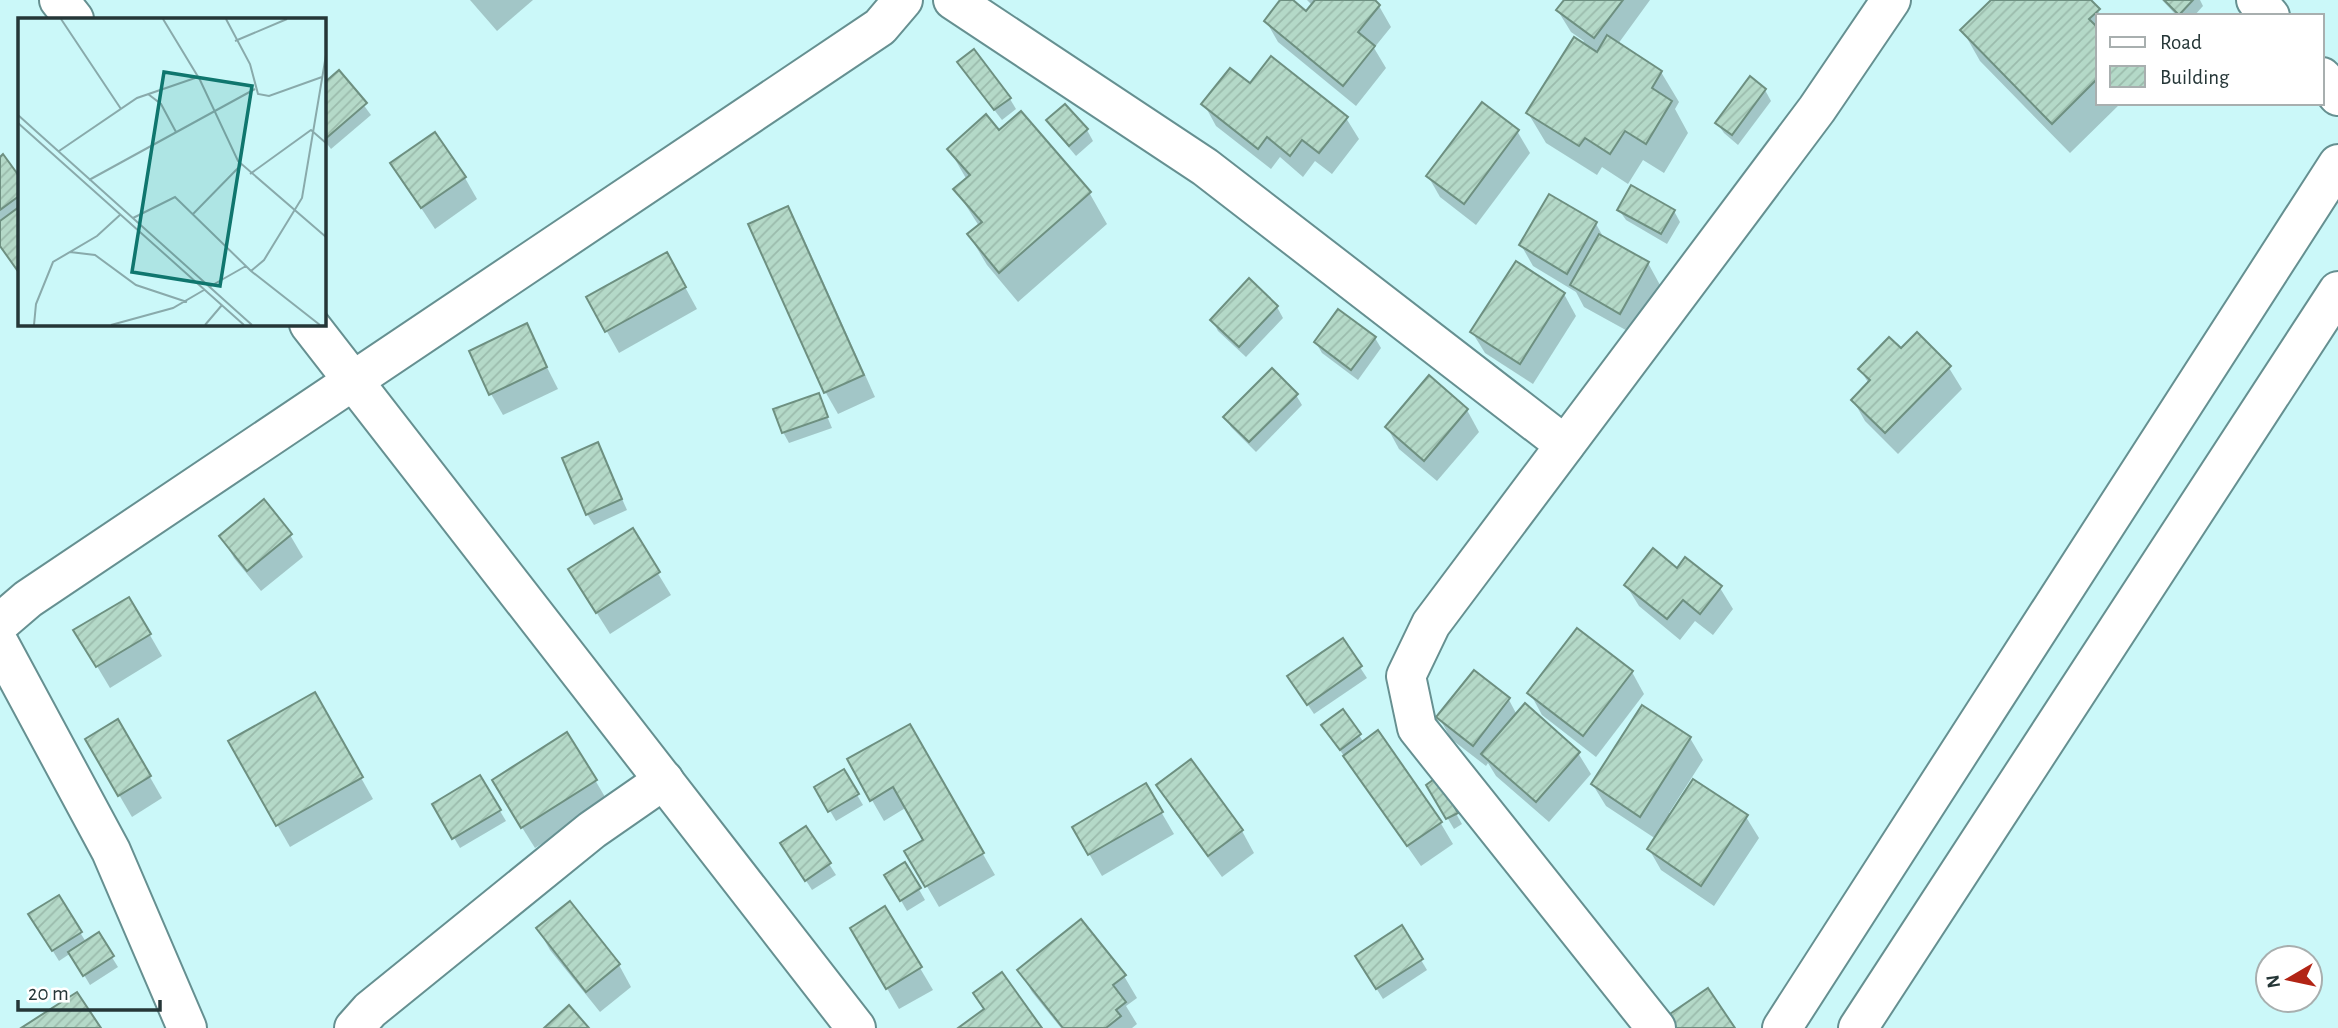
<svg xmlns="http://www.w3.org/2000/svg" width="2338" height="1028" font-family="'Alegreya Sans',sans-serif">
<defs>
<pattern id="building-hatch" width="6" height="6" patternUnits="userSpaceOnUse" patternTransform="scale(1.75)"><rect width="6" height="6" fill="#b4d9c8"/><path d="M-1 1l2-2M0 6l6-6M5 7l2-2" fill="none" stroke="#9bbbac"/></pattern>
</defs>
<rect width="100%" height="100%" fill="#cbf8f9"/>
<g fill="#0003">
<path d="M470 0H533L497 31Z"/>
<path d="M1282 0H1290L1306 13 1313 6 1307 0H1372L1379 6 1391 27 1374 48 1386 68 1356 106 1278 42 1266 21Z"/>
<path d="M1566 0H1650L1618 44 1661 72 1679 102 1675 109 1688 133 1664 173 1643 160 1628 184 1602 167 1597 175 1546 143 1528 113 1584 41 1571 32 1558 11Z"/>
<path d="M1993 0H2088L2102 16H2098V103H2121L2070 153 1980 61 1963 31Z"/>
<path d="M2162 0H2200L2203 6 2194 16H2177Z"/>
<path d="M339 72 371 115 331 149 324 140V85Z"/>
<path d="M966 73 1010 99 1016 109 1002 120Z"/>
<path d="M1250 86 1346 118 1359 139 1332 174 1315 161 1303 177 1280 157 1271 169 1216 126 1204 104Z"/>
<path d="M1765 90 1771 101 1738 145 1724 133 1717 123Z"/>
<path d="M1065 106 1087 130 1093 141 1076 156 1055 131 1048 121Z"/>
<path d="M1021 113 1090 194 1107 224 1018 302 987 265 969 235 979 226 956 190 967 180 949 149 999 133Z"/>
<path d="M1517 131 1530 153 1476 225 1440 197 1428 176Z"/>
<path d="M3 157 19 179V272L0 245V159Z"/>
<path d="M392 164 465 178 477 199 435 229Z"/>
<path d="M787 208 800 230 875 397 838 414 826 393 750 225Z"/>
<path d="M1619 210 1674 211 1680 222 1667 244 1626 220Z"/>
<path d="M1596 224 1605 240 1648 263 1660 285 1633 334 1584 307 1576 292 1533 266 1521 245Z"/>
<path d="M679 276 697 309 619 353 588 298Z"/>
<path d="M1564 294 1576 316 1533 384 1485 353 1472 332Z"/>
<path d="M1277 307 1283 318 1246 357 1218 331 1212 320Z"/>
<path d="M526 326 558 389 503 415 491 394Z"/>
<path d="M1375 338 1381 348 1358 380 1322 353 1316 343Z"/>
<path d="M1949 368 1962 389 1898 454 1865 421 1853 400 1869 384 1860 369Z"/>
<path d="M818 395 832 428 789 443 783 432Z"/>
<path d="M1296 395 1302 405 1256 452 1231 427 1225 417Z"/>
<path d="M1467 410 1479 432 1437 481 1399 449 1387 427Z"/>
<path d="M598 445 627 510 594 525 587 514Z"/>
<path d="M632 531 671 595 610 634 583 591Z"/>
<path d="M290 535 303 557 261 591 234 558 222 537Z"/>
<path d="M1678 570 1720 588 1733 609 1713 635 1695 621 1680 640 1639 606 1626 585Z"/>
<path d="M129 599 162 656 110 688 76 631Z"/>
<path d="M1342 640 1367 678 1314 714 1296 687Z"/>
<path d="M1632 672 1644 694 1596 757 1542 715 1530 693Z"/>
<path d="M314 695 373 799 290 847 230 742Z"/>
<path d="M1509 700 1517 715 1578 753 1591 774 1549 822 1496 776 1488 763 1486 766 1451 739 1439 717Z"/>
<path d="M1643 707 1690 738 1703 760 1669 813 1746 817 1759 838 1714 906 1661 870 1649 849 1656 839 1606 806 1593 785Z"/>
<path d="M118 722 162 798 132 817 87 740Z"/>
<path d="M909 726 995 875 939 907 907 852 926 841 907 807 884 821 849 760Z"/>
<path d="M1359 735 1364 743 1440 822 1453 844 1421 866 1330 736Z"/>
<path d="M1191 762 1242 831 1254 853 1222 877 1171 807 1159 786Z"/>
<path d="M843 771 863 805 836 821 816 787Z"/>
<path d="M480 778 506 821 460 848 435 805Z"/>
<path d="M595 780 608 802 535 848 506 802Z"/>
<path d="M1437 780 1462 824 1454 829 1428 785Z"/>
<path d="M1146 786 1174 834 1102 876 1074 828Z"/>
<path d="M806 828 836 875 812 890 789 854Z"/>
<path d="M905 865 925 900 907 911 887 876Z"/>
<path d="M58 897 86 942 98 935 118 967 90 985 71 953 59 961 30 914Z"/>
<path d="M569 903 619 965 631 987 600 1012 550 950 538 929Z"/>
<path d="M885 909 933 990 899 1009 852 928Z"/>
<path d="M1421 960 1427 970 1383 999 1363 967Z"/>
<path d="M1020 971 1124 976 1137 998 1126 1006 1137 1024 1132 1028H1061L1032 992Z"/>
</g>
<g fill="url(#building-hatch)" stroke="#6e9081" stroke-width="2">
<path d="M1280 0H1293L1306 11 1315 0H1375L1380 5 1358 32 1375 46 1343 86 1264 21Z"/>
<path d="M1564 0H1623L1594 38 1556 10Z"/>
<path d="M1991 0H2091L2100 9 2089 19 2098 28V78L2052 124 1960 30Z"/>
<path d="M2164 0H2193L2179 15Z"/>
<path d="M1607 35 1662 71 1652 88 1672 101 1646 144 1625 131 1610 154 1585 138 1579 146 1526 113 1574 37 1597 52Z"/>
<path d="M974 49 1011 98 994 110 957 62Z"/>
<path d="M1271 56 1348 117 1319 153 1302 140 1290 156 1267 137 1258 149 1201 104 1230 68 1250 83Z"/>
<path d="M339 70 367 103 324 140V83Z"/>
<path d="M1750 76 1766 89 1732 135 1715 123Z"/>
<path d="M1482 102 1519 130 1464 204 1426 176Z"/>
<path d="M1065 104 1088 129 1069 146 1046 120Z"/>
<path d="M1021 111 1091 192 999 273 967 234 982 222 953 189 970 175 947 149 986 114 999 130Z"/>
<path d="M435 132 466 177 421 208 390 163Z"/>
<path d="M3 154 19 176V196L0 210V157Z"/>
<path d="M1631 185 1675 210 1661 234 1617 210Z"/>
<path d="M1549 194 1597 222 1567 274 1519 245Z"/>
<path d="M788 206 864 375 824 393 748 224Z"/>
<path d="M19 207V268L17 270 0 246V221Z"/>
<path d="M1599 234 1649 262 1620 314 1570 285Z"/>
<path d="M667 252 686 287 605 332 586 297Z"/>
<path d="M1516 261 1565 293 1520 364 1470 332Z"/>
<path d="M1249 278 1278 306 1239 347 1210 320Z"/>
<path d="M1338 309 1376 337 1351 370 1314 342Z"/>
<path d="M527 323 547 367 489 395 469 351Z"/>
<path d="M1917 332 1951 366 1885 433 1851 400 1870 380 1858 369 1889 337 1901 348Z"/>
<path d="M1272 368 1298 394 1249 442 1223 417Z"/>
<path d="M1429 375 1468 409 1424 461 1385 427Z"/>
<path d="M819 393 828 417 782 433 773 409Z"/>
<path d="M598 442 622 499 586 515 562 458Z"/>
<path d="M264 499 292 534 247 571 219 536Z"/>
<path d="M633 528 660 572 596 613 568 569Z"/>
<path d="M1653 548 1677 568 1685 557 1722 586 1700 614 1683 600 1667 619 1624 585Z"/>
<path d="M129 597 151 634 96 667 73 630Z"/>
<path d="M1577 628 1633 671 1583 736 1527 693Z"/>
<path d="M1343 638 1362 666 1307 705 1287 676Z"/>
<path d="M1474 670 1510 698 1473 746 1436 717Z"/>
<path d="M315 692 363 777 276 826 228 741Z"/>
<path d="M1525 703 1580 752 1536 802 1481 754Z"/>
<path d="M1642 705 1691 737 1640 817 1591 784Z"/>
<path d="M1343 709 1361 734 1340 750 1321 725Z"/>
<path d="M118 719 151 776 118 796 85 739Z"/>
<path d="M910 724 984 853 925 887 904 851 923 840 893 787 870 801 847 759Z"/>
<path d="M1378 730 1442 822 1407 846 1343 756Z"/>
<path d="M567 732 597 780 521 828 492 780Z"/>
<path d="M1191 759 1243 830 1208 856 1156 785Z"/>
<path d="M844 769 859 794 828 812 814 787Z"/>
<path d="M480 775 501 810 452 839 432 804Z"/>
<path d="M1437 777 1458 813 1446 819 1426 785Z"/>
<path d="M1693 779 1748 815 1701 886 1647 849Z"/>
<path d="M1146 783 1163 812 1088 855 1072 827Z"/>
<path d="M806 826 831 863 805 881 780 843Z"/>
<path d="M905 862 921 888 900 901 884 875Z"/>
<path d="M59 895 82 932 52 951 28 914Z"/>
<path d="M570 901 620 964 586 992 536 928Z"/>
<path d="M885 906 922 967 886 989 850 928Z"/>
<path d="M1081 919 1126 975 1113 985 1126 1002 1116 1010 1121 1016 1106 1028H1063L1017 970Z"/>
<path d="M1402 925 1423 959 1376 989 1355 956Z"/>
<path d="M99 932 114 956 83 976 68 952Z"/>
<path d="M1002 972 1042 1028H958L984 1009 973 993Z"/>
<path d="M1708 988 1735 1028H1676L1667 1016Z"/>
<path d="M77 992 101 1028H21Z"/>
<path d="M569 1005 589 1028H544Z"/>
</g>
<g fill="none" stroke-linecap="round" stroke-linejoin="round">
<g stroke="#669091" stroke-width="42">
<g id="minor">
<path d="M59 0 74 19"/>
<path d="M953 0 1205 167 1565 445"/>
<path d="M2256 0 2270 16"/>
<path d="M2322 77 2338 96"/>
<path d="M309 324 856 1028"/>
<path d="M0 623 28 599 880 27 903 0"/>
<path d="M0 645 111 851 187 1028"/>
<path d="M354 1028 370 1010 592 830 664 780"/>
<path d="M1656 1028 1417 728 1406 676 1431 624 1817 109 1891 0"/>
</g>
</g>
<g stroke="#669091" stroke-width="42">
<g id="tertiary">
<path d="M1782 1028C1966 739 2154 454 2338 164"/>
<path d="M1858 1028 2338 291"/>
</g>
</g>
<use href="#minor" stroke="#fff" stroke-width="38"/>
<use href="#tertiary" stroke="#fff" stroke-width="38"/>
</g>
<g transform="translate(18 18)">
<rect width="308" height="308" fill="#cbf8f9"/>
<path fill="none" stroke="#89aaab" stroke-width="2" d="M43 1 103 91M145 1 182 62 220 143 308 219M208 1 232 46 240 76 251 78 304 59M217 23 269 1M130 76 143 86 158 114M0 97 234 307M0 105 226 307M41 133 119 80 180 59M232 156 293 112 308 125M71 162 237 71M175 196 223 147M115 200 157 179 233 253 302 307M52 234 77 237 118 267 169 284M233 253 246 242 284 180 308 37M191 269 228 248M16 307 18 286 35 244 79 218 103 196M93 307 155 290 186 272M187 307 204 287"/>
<path fill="#0f766e" fill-opacity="0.15" stroke="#0f766e" stroke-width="3.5" d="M146 54 234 68 202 268 114 254Z"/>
<rect width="308" height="308" fill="none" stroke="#253637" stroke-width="3.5"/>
</g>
<rect x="2096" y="14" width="228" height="91" fill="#ffffff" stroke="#a8afaf" stroke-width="2"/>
<rect x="2110" y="37" width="35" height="10" fill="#ffffff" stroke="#a8afaf" stroke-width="2"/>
<text x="2160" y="49" font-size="21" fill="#253637">Road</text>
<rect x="2110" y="66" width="35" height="21" fill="url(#building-hatch)" stroke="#a8afaf" stroke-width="2"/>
<text x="2160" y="84" font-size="21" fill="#253637">Building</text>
<g transform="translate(2289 979) rotate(261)"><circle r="33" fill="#ffffff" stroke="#a8afaf" stroke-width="2"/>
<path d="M0-5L12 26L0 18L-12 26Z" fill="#b22415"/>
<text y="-10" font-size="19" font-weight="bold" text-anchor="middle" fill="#253637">N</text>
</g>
<path d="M18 1000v10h142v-10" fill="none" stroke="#253637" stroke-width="3.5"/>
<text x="28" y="1000" font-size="21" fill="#253637" stroke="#ffffff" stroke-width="5" paint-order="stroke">20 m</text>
</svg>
